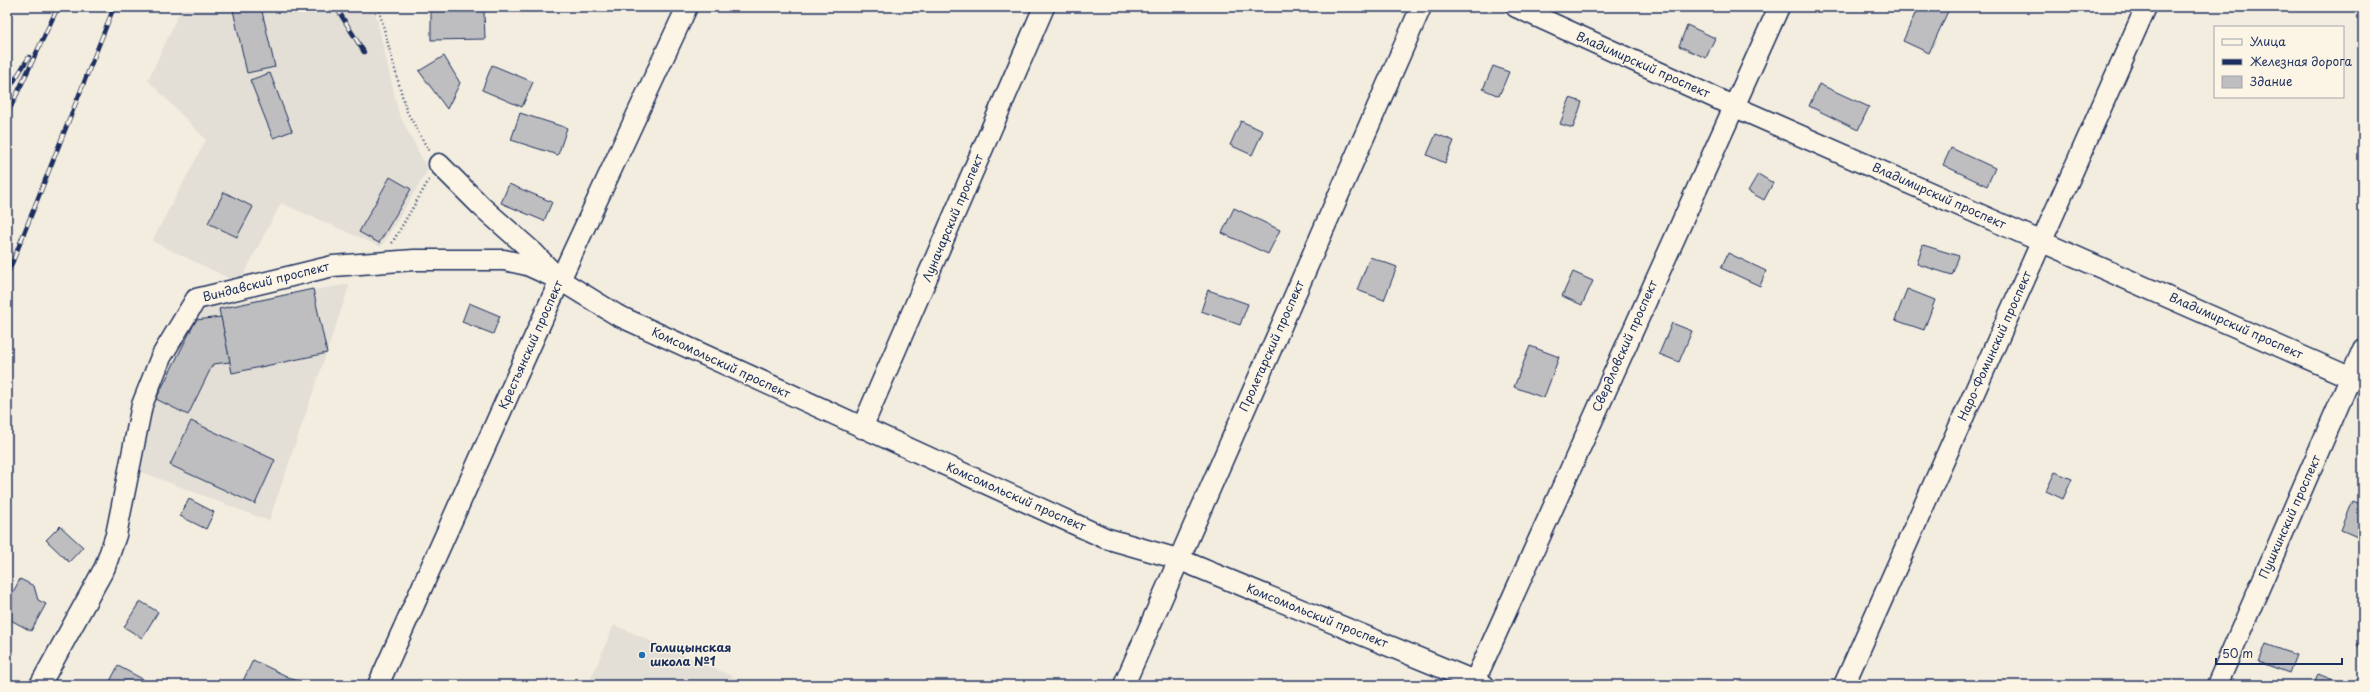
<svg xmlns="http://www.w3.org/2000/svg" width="2370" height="692" font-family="'Playpen Sans',sans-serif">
<rect width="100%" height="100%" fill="#f3ede0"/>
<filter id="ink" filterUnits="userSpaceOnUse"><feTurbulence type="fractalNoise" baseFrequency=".025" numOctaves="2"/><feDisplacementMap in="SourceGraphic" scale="8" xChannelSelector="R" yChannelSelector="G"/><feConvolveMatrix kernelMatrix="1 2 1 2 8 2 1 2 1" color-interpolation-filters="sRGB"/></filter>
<g filter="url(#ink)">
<g fill="#e3dfd6">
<path d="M182 7H374L399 114 428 170 381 247 281 203 239 283 152 241 206 140 148 80Z"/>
<path d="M350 284 269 521 139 471 153 404 190 324 203 308Z"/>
<path d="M614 625 752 685H588Z"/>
</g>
<g fill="#bebec0" stroke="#1b2f5e">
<path d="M247 7H261L275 67 247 73 233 10Z"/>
<path d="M1333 7H1342L1340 11Z"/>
<path d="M1918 7 1949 9 1929 53 1903 41Z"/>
<path d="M484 10 485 39 431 40V11Z"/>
<path d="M1687 25 1715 38 1706 58 1679 46Z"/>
<path d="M444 56 460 83 447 109 419 71Z"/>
<path d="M492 65 533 82 522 107 482 90Z"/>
<path d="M1493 66 1509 72 1499 96 1483 89Z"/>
<path d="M270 73 292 131 273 138 250 80Z"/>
<path d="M1819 84 1869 107 1858 130 1809 106Z"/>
<path d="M1570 98 1582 102 1573 128 1560 124Z"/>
<path d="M520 113 567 128 558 155 511 140Z"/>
<path d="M1241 121 1263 131 1252 155 1230 145Z"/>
<path d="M1436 134 1454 141 1445 163 1427 155Z"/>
<path d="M1951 148 1995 168 1987 186 1943 165Z"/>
<path d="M1758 174 1773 183 1764 200 1748 191Z"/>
<path d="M390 177 411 189 379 243 359 232Z"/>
<path d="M509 184 552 202 544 221 501 203Z"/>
<path d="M224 192 253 207 237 237 208 223Z"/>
<path d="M1234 208 1280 230 1268 254 1222 233Z"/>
<path d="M1923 245 1959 256 1952 275 1917 264Z"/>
<path d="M1728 253 1766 271 1760 286 1721 268Z"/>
<path d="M1370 257 1397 267 1384 300 1357 290Z"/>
<path d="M1573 272 1593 281 1582 305 1562 296Z"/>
<path d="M313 289 327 353 232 373 219 309Z"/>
<path d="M1907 289 1935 300 1924 330 1895 320Z"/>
<path d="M1208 290 1248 304 1240 325 1201 311Z"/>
<path d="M469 303 500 316 493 334 462 322Z"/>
<path d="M221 317 230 362 213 364 188 415 156 399 196 320Z"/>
<path d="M1672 323 1692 331 1679 362 1659 354Z"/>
<path d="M1530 346 1559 357 1544 398 1514 387Z"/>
<path d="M191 421 275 460 255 504 170 465Z"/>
<path d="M2055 472 2072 479 2063 499 2046 491Z"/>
<path d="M189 499 214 512 206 529 180 516Z"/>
<path d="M2353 501 2363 505 2362 539 2341 530Z"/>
<path d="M60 526 83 547 69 562 46 540Z"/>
<path d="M20 579 34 586 38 600 46 604 31 631 7 618V603Z"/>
<path d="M140 601 158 612 142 638 124 627Z"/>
<path d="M2363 636V649L2357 646Z"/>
<path d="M2266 644 2296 655 2289 673 2259 662Z"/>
<path d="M253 660 305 685H241Z"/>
<path d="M118 666 154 685H108Z"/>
<path d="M2318 674 2336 681 2335 685H2313Z"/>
</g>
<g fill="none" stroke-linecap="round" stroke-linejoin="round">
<g stroke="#1b2f5e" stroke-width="23">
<g id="minor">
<path d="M1516 7 1733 106 2363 383"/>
<path d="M439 164 482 207 533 252 553 273"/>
<path d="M862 428 1044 7"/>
<path d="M40 685 105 567 116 535 142 405 161 357 196 299 333 266 414 260H504L527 265 560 280 617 315 1105 538 1178 559 1484 685"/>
<path d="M378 685 560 280 687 7"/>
<path d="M1124 685 1421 7"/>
<path d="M1473 685 1779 7"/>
<path d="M1844 685 2146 7"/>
<path d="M2217 685 2363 349"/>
</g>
</g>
<g stroke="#1b2f5e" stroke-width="2.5" stroke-dasharray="1 3" stroke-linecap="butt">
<path d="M378 7 406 110 429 151"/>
<path d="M392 243 429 180"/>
</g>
<use href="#minor" stroke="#fcf5e5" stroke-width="20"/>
<g stroke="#1b2f5e" stroke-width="4.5">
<g id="rail">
<path d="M336 7 364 52"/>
<path d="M7 92 29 57"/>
<path d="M7 115 58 7"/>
<path d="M7 276 114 7"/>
</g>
</g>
<use href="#rail" stroke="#fcf5e5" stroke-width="3" stroke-dasharray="9" stroke-linecap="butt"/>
</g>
</g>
<circle fill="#1f6fb2" stroke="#fcf5e5" stroke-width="1.5" cx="642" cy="655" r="4"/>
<g text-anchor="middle" stroke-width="3" stroke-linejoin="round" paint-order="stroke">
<g font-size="12" fill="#1b2f5e" stroke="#fcf5e5">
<text transform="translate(1643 65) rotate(24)" y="4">Владимирский проспект</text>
<text transform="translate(1939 196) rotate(24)" y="4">Владимирский проспект</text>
<text transform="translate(953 218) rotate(-67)" y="4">Луначарский проспект</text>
<text transform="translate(266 282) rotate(-14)" y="4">Виндавский проспект</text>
<text transform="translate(2236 326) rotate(24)" y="4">Владимирский проспект</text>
<text transform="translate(531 345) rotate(-66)" y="4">Крестьянский проспект</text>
<text transform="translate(1272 346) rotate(-66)" y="4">Пролетарский проспект</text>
<text transform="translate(1625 346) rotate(-66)" y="4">Свердловский проспект</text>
<text transform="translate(1995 346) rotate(-66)" y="4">Наро-Фоминский проспект</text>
<text transform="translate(721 363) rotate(25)" y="4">Комсомольский проспект</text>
<text transform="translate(1016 497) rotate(24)" y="4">Комсомольский проспект</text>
<text transform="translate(2290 517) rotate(-66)" y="4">Пушкинский проспект</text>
<text transform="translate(1317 616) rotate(22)" y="4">Комсомольский проспект</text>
</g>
<g font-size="12" font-weight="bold" fill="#1b2f5e" stroke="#fcf5e5" text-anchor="start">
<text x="650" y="652">Голицынская<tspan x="650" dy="14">школа №1</tspan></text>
</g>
</g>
<rect width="2370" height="692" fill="none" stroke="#fcf5e5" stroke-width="24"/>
<rect x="12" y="12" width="2346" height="668" fill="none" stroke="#1b2f5e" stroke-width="1.5" filter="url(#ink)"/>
<rect x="2214" y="26" width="130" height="72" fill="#fcf5e5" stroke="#a2a6af"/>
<rect x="2222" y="39" width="20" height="6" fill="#fcf5e5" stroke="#a2a6af"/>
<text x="2250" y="46" font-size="12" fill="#1b2f5e">Улица</text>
<rect x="2222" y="59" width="20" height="6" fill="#1b2f5e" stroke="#a2a6af"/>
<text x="2250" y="66" font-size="12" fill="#1b2f5e">Железная дорога</text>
<rect x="2222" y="76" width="20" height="12" fill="#bebec0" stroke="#a2a6af"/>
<text x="2250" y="86" font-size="12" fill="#1b2f5e">Здание</text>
<path d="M2216 658v6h126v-6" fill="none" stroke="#1b2f5e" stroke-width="2"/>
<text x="2222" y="658" font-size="12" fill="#1b2f5e" stroke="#fcf5e5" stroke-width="3" paint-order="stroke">50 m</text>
</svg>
